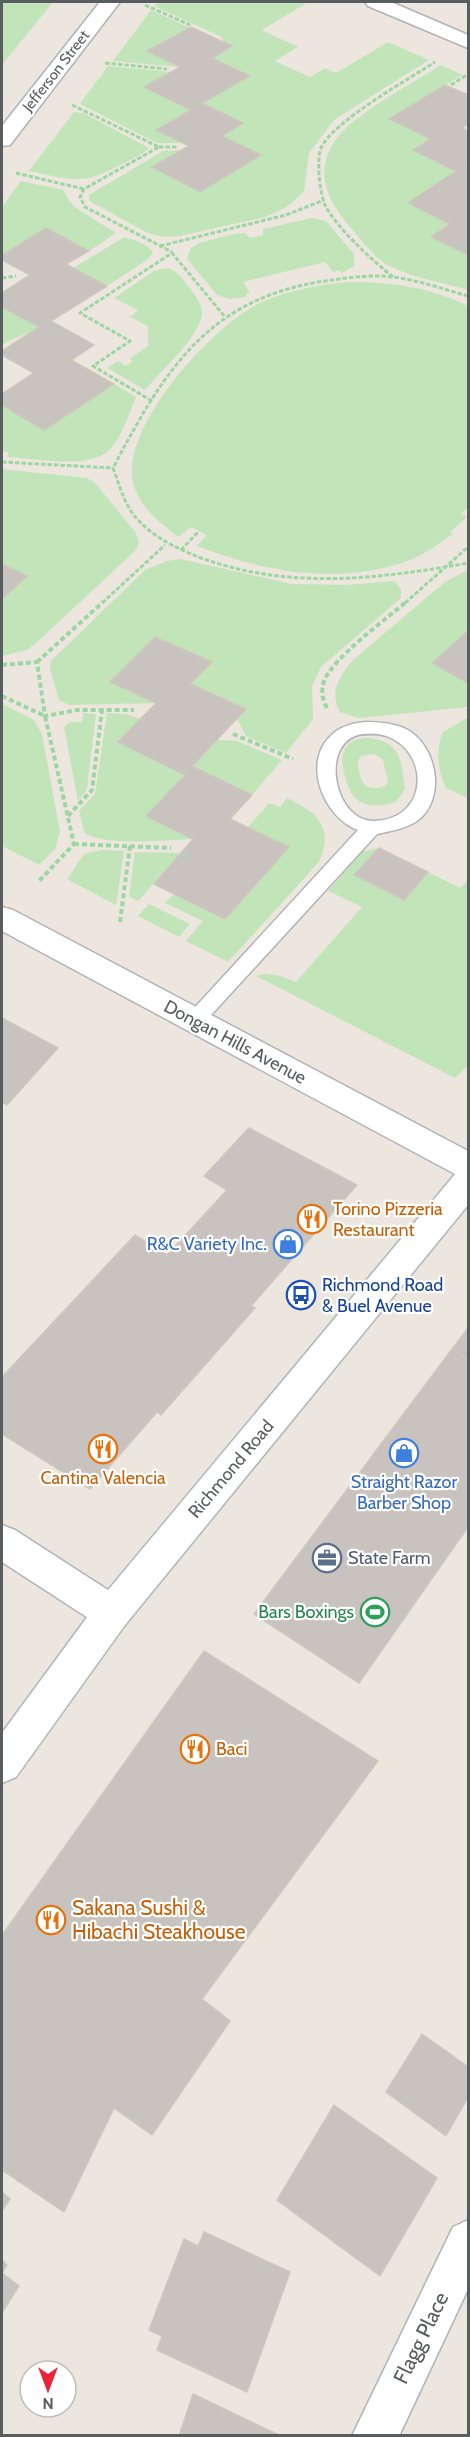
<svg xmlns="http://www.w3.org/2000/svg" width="470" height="2437" font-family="Cabin,sans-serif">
<rect width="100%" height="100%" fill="#ece6de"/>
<g fill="#c1e5b9" fill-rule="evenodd">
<path d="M2 2H53L2 65Z"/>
<path d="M158 2H299L305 4 262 30 298 47 275 61 310 77 325 68 336 73 388 42 429 60 334 120 309 153 304 191 292 203 283 209 265 217 180 236 164 237 148 233 93 203 89 200V195L163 151 182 150 153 168 200 192 261 155 222 136 242 123 202 103 249 76 212 58 231 46 223 42 222 37 154 6Z"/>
<path d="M151 10 190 28 148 51 180 67 113 61Z"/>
<path d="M441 65 462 75 390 119 431 139 413 150 456 171 408 203 450 224 431 237 468 255V290C442 282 410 278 386 264 374 257 366 245 357 235 333 208 311 179 334 142 351 115 412 84 441 65Z"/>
<path d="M108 66 170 72 145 87 191 110 157 129 182 143H157L80 104Z"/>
<path d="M74 112 83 113 149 148C141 155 130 160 120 165 80 187 71 179 29 171Z"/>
<path d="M21 181 63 190 73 206 116 233 89 251 46 229 2 255V207Z"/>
<path d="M312 218 326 221 354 254V266L342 273 339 270 333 272 325 262 243 282 250 293 246 294 247 297 229 299 217 295 187 259 190 249 199 243 238 233H245L250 238 263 235V229Z"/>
<path d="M123 238C133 238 149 245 153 253L147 260 107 286 73 268Z"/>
<path d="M166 268C177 270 183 280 190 288 195 296 202 303 202 313 202 334 160 372 145 390L107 368 118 361 126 366 133 361 129 359 148 346V326L130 317 138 310 114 298 154 271Z"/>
<path d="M348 282C391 282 430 287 468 306V507L461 514 467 517 450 532 453 534C439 543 426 554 410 560 340 586 264 572 197 546L207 535 191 527 178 537C159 522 139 507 133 482 121 426 213 325 260 303 288 290 318 285 348 282Z"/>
<path d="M2 307 39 327C27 335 14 337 2 345Z"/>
<path d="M114 384 136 397C129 413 123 435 111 448 92 471 35 458 7 457L8 452H2V405L44 430Z"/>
<path d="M2 469 87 478 95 483 136 533 139 542 136 550 36 643 27 650 2 656V599L27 576 2 564Z"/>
<path d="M180 559 292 584 345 585 394 581 401 589V598L321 667 312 686 313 719 286 753 246 736 237 719 245 709 190 684 211 662 156 637 110 682 156 703 69 705 59 700 50 670 51 661 145 570 167 561Z"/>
<path d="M468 570V631L432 663 468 683V707L359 718 340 712C329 691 339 677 353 660L445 582Z"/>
<path d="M2 704 34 720 42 734 60 832 55 849 39 865 2 846Z"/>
<path d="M83 713 96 714 87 789 78 801 64 727 70 722H82Z"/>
<path d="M107 713 125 714 141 719 118 742 185 775 146 816 193 839C170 840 101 847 84 832L79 811 95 794Z"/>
<path d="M468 717V794L465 797 446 788C437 769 436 753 442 733Z"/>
<path d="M370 738C402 743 401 761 405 789L396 802C365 811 350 803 344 772 342 763 340 753 348 745 353 739 362 738 370 738ZM375 754 383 760 388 782C385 787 381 788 375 788 360 789 360 773 357 762L361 756Z"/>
<path d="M217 740 237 741 282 760 252 795 192 766Z"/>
<path d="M287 798C318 813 334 826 319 862L228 962 186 941 203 921 165 903 174 894 225 919 289 847 248 827 269 803 280 807Z"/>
<path d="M379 848 354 875 404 900 428 872 460 888 468 880V1065L455 1078 256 976C270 971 282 977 296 982L362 907 328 891 362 852Z"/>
<path d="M102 850 124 851 116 905 67 879 84 854Z"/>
<path d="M135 852 181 853 138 901 129 896Z"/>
<path d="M149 904 190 924 179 937 138 916Z"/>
</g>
<g fill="#c8c3be" stroke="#d0c7bd" stroke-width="1.5">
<path d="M191 27 232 46 212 58 250 76 202 103 243 123 222 136 261 155 200 192 152 167 189 146 156 130 191 110 144 87 180 67 147 51Z"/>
<path d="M445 85 468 95V124L462 128 468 131V164L466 166 468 167V255L431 237 450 224 408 203 456 171 413 150 431 139 389 119Z"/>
<path d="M46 228 89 251 66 264 107 286 51 321 94 345 71 360 114 384 44 430 2 405V394L34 373 2 355V351L39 327 2 307V293L30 275 2 260V255Z"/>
<path d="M2 564 27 576 2 599Z"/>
<path d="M468 631V683L432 663Z"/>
<path d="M155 637 212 662 190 684 246 709 192 766 252 795 230 819 289 847 225 919 154 884 193 839 146 816 185 775 118 742 156 703 110 682Z"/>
<path d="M379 848 428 872 404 900 354 875Z"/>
<path d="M2 1018 58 1048 7 1105 2 1102Z"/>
<path d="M249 1128 357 1185 251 1306 255 1308 161 1415 157 1412 90 1489 2 1434V1377L135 1235 167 1255 227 1190 204 1176Z"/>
<path d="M468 1328V1360L452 1349Z"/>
<path d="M452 1349 468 1360V1527L359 1683 254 1614Z"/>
<path d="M204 1651 378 1761 202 1999 230 2021 152 2135 114 2108 64 2212 2 2170V1935Z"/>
<path d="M422 2034 468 2067V2097L446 2136 386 2092Z"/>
<path d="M334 2105 437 2178 380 2276 277 2200Z"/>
<path d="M2 2192 10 2199 2 2211Z"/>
<path d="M204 2232 290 2272 247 2392 157 2350 162 2336 149 2330 184 2239 198 2246Z"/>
<path d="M2 2260 7 2265 2 2273 19 2286 2 2313Z"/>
<path d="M193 2394 281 2436H179Z"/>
</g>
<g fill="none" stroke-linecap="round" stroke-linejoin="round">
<g stroke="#b0b3b7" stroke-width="3">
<path id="service" d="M365 722C379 722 393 723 406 729 437 745 447 799 417 821 405 829 390 831 377 834L201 1026 194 1029 187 1026 184 1021 187 1016 358 830C323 817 300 760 334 733 342 726 354 723 365 722ZM378 734C429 742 434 819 374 821 336 822 320 750 355 736 362 733 371 734 378 734Z"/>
</g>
<g stroke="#b0b3b7" stroke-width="3">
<g id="minor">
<path d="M100 2H120L10 145 2 146V126Z"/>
<path d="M365 2H391L468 35V48L368 6Z"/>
<path d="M2 907 13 910 468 1151V1179L457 1175 2 931Z"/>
<path d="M468 2220V2289L399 2436H352L453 2227Z"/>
</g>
</g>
<g stroke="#b0b3b7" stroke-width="3">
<path id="tertiary" d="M2 1525 15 1530 125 1601 131 1613 125 1625 112 1630 99 1625 2 1562Z"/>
</g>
<g stroke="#b0b6ba" stroke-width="3">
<path id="secondary" d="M468 1169V1205L125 1625 16 1777 2 1783V1733L99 1601 456 1173Z"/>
</g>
<g stroke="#9cd7a1" stroke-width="3" stroke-dasharray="4.5 2" stroke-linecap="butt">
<path d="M145 5 190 25"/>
<path d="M105 63 167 69"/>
<path d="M451 85 468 74"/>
<path d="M72 105 159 147 84 189 80 197 85 207 172 252"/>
<path d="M159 147H178"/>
<path d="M16 173 84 189"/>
<path d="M160 246 286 215 324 200"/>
<path d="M393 277C372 260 339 230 326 207 320 196 316 160 321 148 332 122 409 79 435 62"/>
<path d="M2 278 16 276"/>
<path d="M468 296C443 289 418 280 393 277 370 274 347 278 325 281 208 298 164 371 113 468 119 484 123 500 133 514 150 536 176 548 201 558 290 590 378 579 468 563"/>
<path d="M152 401 93 366 130 341 80 313 172 253 225 317"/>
<path d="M2 462 113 468"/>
<path d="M181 550 199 531"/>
<path d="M102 603 165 545"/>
<path d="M405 603 468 547"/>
</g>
<g stroke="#9cd7a1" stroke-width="4" stroke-dasharray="5 3" stroke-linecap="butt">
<path d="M37 662 103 602"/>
<path d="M2 665 37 662 45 716 77 710H134"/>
<path d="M2 696 45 716 74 844 39 881"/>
<path d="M327 708C322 699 321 690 324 681 333 658 386 619 406 602"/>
<path d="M233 734 293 759"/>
<path d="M68 816 92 790 102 710"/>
<path d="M74 844 171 848"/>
<path d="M120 922 130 846"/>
</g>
<use href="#service" fill="#fff" fill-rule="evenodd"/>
<use href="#minor" fill="#fff" fill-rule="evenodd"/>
<use href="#tertiary" fill="#fff" fill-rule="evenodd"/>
<use href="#secondary" fill="#fff" fill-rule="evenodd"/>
</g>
<defs>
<g id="restaurant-ring" transform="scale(1.5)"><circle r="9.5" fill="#fff" stroke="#e8710a" stroke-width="1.5"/><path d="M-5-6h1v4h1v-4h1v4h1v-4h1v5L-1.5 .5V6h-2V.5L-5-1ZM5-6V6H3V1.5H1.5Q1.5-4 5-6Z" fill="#e8710a"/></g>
<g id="shop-ring" transform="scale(1.5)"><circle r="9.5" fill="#fff" stroke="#3f7fe0" stroke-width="1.5"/><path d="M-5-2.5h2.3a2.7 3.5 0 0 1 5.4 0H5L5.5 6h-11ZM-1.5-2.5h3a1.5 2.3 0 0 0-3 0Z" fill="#3f7fe0"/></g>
<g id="bus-ring" transform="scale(1.5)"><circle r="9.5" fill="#fff" stroke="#1a4fb4" stroke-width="1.5"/><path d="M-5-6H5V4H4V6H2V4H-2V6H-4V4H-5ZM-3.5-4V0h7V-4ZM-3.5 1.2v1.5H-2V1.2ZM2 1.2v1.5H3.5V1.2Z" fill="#1a4fb4"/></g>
<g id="office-ring" transform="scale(1.5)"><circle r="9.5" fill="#fff" stroke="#5c6f8a" stroke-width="1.5"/><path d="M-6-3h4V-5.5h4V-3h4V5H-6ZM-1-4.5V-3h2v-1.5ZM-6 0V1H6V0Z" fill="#5c6f8a"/></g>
<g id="stadium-ring" transform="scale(1.5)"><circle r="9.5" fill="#fff" stroke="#2e9e5b" stroke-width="1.5"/><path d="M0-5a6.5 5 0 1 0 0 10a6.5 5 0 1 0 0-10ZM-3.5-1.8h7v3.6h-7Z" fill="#2e9e5b"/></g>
</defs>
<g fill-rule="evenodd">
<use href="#restaurant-ring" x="312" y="1219"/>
<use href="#shop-ring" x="288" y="1244"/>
<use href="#bus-ring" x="301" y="1295"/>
<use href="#restaurant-ring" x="103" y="1449"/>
<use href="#shop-ring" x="404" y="1453"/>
<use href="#office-ring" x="327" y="1558"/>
<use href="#stadium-ring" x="375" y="1612"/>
<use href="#restaurant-ring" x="195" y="1749"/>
<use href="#restaurant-ring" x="51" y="1920"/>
</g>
<g text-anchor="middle" stroke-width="4.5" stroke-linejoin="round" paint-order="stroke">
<g font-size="15" fill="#585d60" stroke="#fff">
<text transform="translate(56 71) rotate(-52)" y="5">Jefferson Street</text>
</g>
<g font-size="18" fill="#585d60" stroke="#fff">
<text transform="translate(235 1042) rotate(28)" y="6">Dongan Hills Avenue</text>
<text transform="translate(231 1469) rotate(-50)" y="6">Richmond Road</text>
</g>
<g font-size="18" fill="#c56008" stroke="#fff" text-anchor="start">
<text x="333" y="1215">Torino Pizzeria<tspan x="333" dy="21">Restaurant</tspan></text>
<text x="103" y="1484" text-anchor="middle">Cantina Valencia</text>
<text x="216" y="1755">Baci</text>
</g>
<g font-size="18" fill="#366cbe" stroke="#fff" text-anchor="end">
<text x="267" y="1250">R&amp;C Variety Inc.</text>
<text x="404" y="1488" text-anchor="middle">Straight Razor<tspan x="404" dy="21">Barber Shop</tspan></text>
</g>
<g font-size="18" fill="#164399" stroke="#fff" text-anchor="start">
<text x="322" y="1291">Richmond Road<tspan x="322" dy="21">&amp; Buel Avenue</tspan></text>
</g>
<g font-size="18" fill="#4e5e75" stroke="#fff" text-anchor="start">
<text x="348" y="1564">State Farm</text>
</g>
<g font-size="18" fill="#27864d" stroke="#fff" text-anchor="end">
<text x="354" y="1618">Bars Boxings</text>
</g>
<g font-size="21" fill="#c56008" stroke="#fff" text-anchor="start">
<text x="72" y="1915">Sakana Sushi &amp;<tspan x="72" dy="24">Hibachi Steakhouse</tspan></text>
</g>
<g font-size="21" fill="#585d60" stroke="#fff">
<text transform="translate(421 2338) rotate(-64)" y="7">Flagg Place</text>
</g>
</g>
<rect width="470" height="2437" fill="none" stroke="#585d60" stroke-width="6"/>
<g transform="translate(48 2389) rotate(180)"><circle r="28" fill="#ffffff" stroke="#bcbebf" stroke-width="1.5"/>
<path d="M0-4.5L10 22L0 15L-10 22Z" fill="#ed2337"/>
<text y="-9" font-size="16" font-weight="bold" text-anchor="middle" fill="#585d60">N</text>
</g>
</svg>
